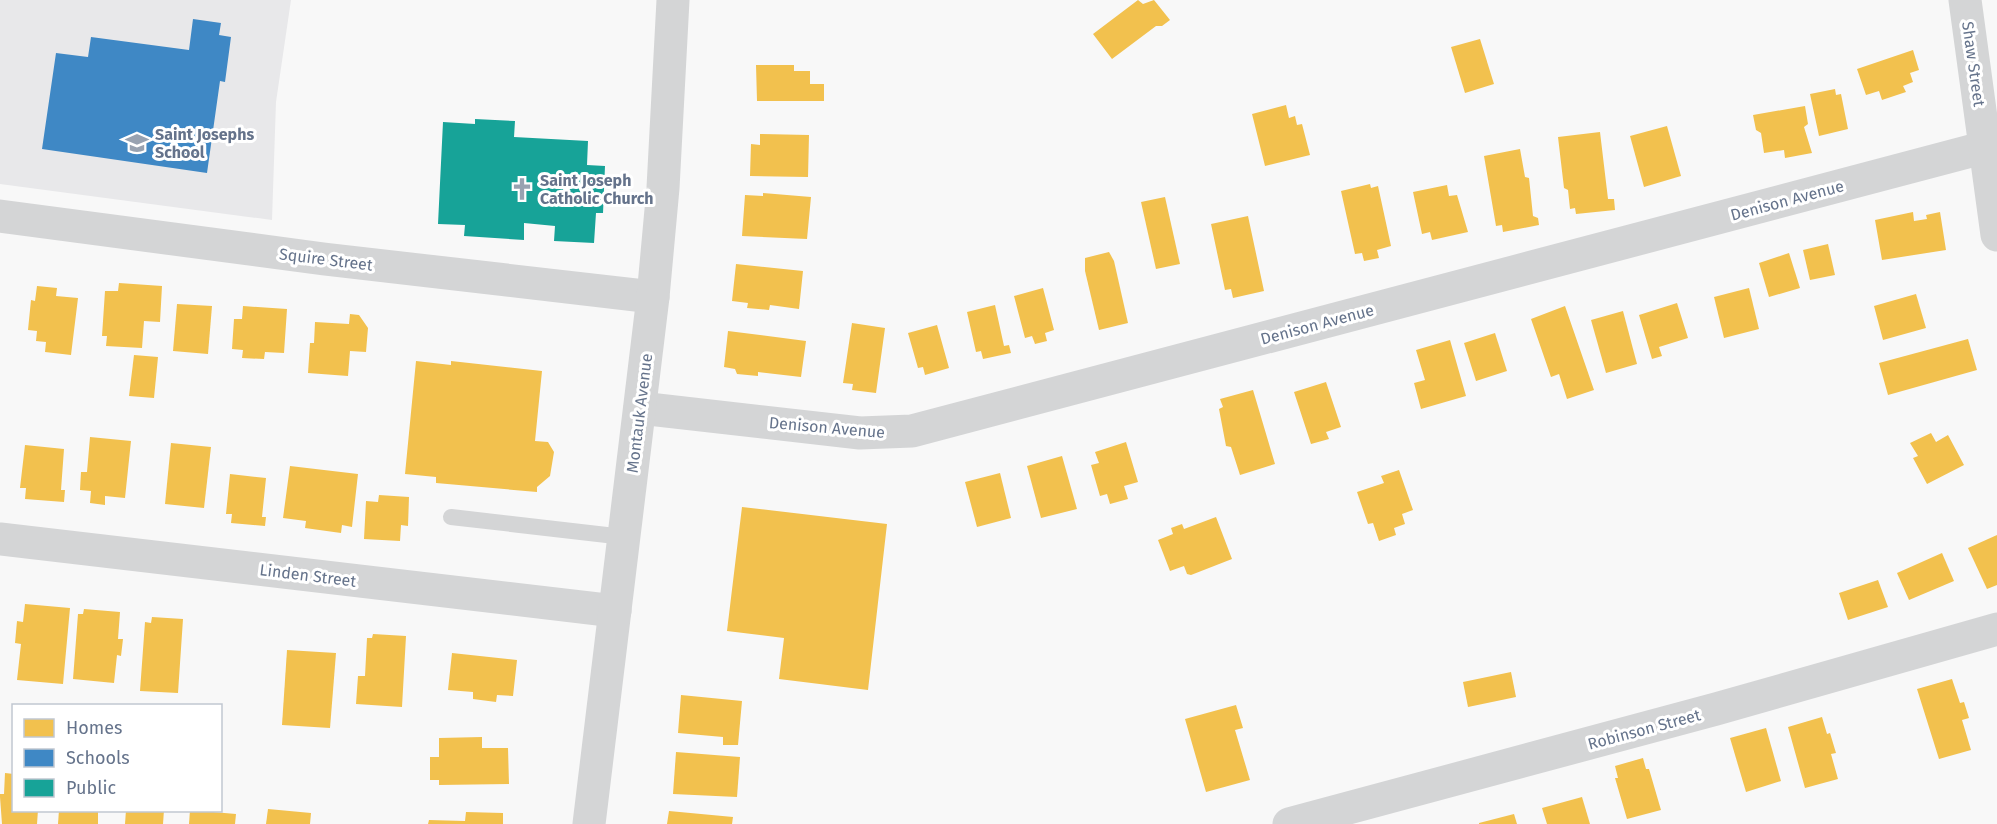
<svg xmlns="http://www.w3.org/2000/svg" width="1997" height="824" font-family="'Fira Sans',sans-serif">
<rect width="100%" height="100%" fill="#f8f8f8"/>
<path fill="#e8e8ea" d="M0 0H291L276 102 272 220 0 184Z"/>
<g fill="#f2c14e">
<path d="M1138 0 1143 4 1154 0 1170 20 1162 26H1156L1112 59 1093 34Z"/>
<path d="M1480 39 1494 84 1465 93 1451 47Z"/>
<path d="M1913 50 1919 70 1910 73 1913 82 1903 86 1906 92 1882 100 1879 91 1866 95 1857 69Z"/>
<path d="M756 65H794V71H810V84H824V101H757Z"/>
<path d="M1835 89 1836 95 1841 94 1848 129 1819 136 1810 94Z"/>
<path d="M1286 105 1289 118 1295 116 1297 125 1302 124 1310 155 1265 166 1252 114Z"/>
<path d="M1805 106 1808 124 1804 127 1812 153 1785 158 1784 150 1764 153 1761 133 1756 130 1753 115Z"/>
<path d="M1667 126 1681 176 1644 187 1630 136Z"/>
<path d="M1600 132 1608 199H1614L1615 210 1576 214 1575 208 1570 209 1568 190 1564 188 1558 137Z"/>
<path d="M760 134 809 135 808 177 750 176 751 144 760 145Z"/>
<path d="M1520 149 1525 177 1529 178 1533 216 1538 218 1539 225 1503 232 1502 225 1496 226 1484 156Z"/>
<path d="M1370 184 1371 188 1378 186 1391 246 1377 250 1379 258 1364 261 1362 253 1355 254 1341 191Z"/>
<path d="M1447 185 1449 196 1457 195 1468 232 1432 240 1430 232 1422 234 1413 192Z"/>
<path d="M763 193 811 197 807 239 742 236 745 195 763 196Z"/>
<path d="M1165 197 1180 264 1156 269 1141 202Z"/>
<path d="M1913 212 1914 221 1927 219 1926 215 1940 212 1946 250 1882 260 1875 220Z"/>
<path d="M1248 216 1264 291 1233 298 1231 289 1225 290 1211 224Z"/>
<path d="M1828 244 1835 275 1810 280 1803 250Z"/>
<path d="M1109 252 1114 261 1128 323 1099 330 1085 271V258Z"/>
<path d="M1789 253 1800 288 1769 297 1759 263Z"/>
<path d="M736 264 803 271 799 309 770 305 769 310 747 308 748 303 732 301Z"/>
<path d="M119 283 162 286 160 322 144 321 142 348 106 346 107 336H102L105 291H118Z"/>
<path d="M37 286 57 288 56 296 78 298 71 355 45 352 46 342 36 341 37 331 28 330 31 300 35 301Z"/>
<path d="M1043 288 1054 330 1045 333 1047 341 1035 344 1032 336 1025 338 1014 296Z"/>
<path d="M1749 288 1759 329 1724 338 1714 297Z"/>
<path d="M1916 294 1926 328 1883 340 1874 306Z"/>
<path d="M1677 303 1688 338 1659 347 1662 356 1652 359 1639 315Z"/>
<path d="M177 304 212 306 208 354 173 351Z"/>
<path d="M995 305 1004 346 1009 345 1011 353 983 359 981 351 976 352 967 312Z"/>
<path d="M243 306 287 309 284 353 265 352 264 359 242 358 243 350 232 349 234 319H242Z"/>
<path d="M1565 306 1594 390 1567 399 1559 374 1551 377 1531 319Z"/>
<path d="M1623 311 1637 364 1606 373 1591 320Z"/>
<path d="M350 314 359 315 368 328 366 352 350 351 348 376 308 373 310 343H314L315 322 349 324Z"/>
<path d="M852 323 885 328 876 393 852 390 853 384 843 383Z"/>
<path d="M937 325 949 368 925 375 923 367 918 368 908 333Z"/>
<path d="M728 331 806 341 801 377 758 372V376L737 374 735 369 724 367Z"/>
<path d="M1495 333 1507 371 1476 381 1464 343Z"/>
<path d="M1968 339 1977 370 1888 395 1879 363Z"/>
<path d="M1450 340 1466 396 1421 409 1414 383 1425 380 1416 350Z"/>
<path d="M134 355 158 357 154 398 129 396Z"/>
<path d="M416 361 451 365V361L542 371 535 441 548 442 554 452 550 476 537 487V492L436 483V477L405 474Z"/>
<path d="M1326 382 1341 427 1326 432 1329 439 1311 444 1294 392Z"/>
<path d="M1253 390 1275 464 1240 475 1231 447 1226 446 1219 409 1223 407 1220 399Z"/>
<path d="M1931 433 1936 442 1948 435 1964 465 1927 484 1913 458 1918 456 1910 443Z"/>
<path d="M90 437 131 441 125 498 105 496V505L90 503 91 491 80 490 81 472H87Z"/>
<path d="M1126 442 1138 482 1124 486 1128 499 1110 504 1107 494 1100 496 1091 465 1099 463 1095 452Z"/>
<path d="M171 443 211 447 204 508 165 504Z"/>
<path d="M25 445 64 449 61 490H65L64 502 25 499 26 488H20Z"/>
<path d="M1062 456 1077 509 1041 518 1027 466Z"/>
<path d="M290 466 358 474 352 527 342 525 341 533 305 528 306 521 283 518Z"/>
<path d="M1399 470 1413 510 1402 514 1405 524 1394 528 1396 535 1379 541 1373 523 1368 524 1357 492 1384 483 1381 476Z"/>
<path d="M1000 473 1011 518 977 527 965 482Z"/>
<path d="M230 474 266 478 262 517H266L265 526 231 523 232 514H226Z"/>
<path d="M379 495 409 497 408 526 401 525 400 541 364 539 366 501 378 502Z"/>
<path d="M742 507 887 524 868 690 779 679 784 638 727 631Z"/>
<path d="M1216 517 1232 559 1191 575 1187 574 1184 566 1170 571 1158 540 1173 534 1171 528 1182 524 1184 529Z"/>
<path d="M1997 535V585L1987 589 1968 548Z"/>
<path d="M1942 553 1954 581 1909 600 1897 573Z"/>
<path d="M1878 580 1888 607 1848 620 1839 593Z"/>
<path d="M25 604 70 608 63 684 17 680 21 644 15 643 17 621 23 622Z"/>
<path d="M84 609 120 612 118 639H123L121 656 117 655 114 683 73 679 78 614H83Z"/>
<path d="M152 617 183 619 178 693 140 691 145 622 151 623Z"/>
<path d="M373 634 406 636 402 707 356 704 358 676H365L367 638H372Z"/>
<path d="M287 650 336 653 330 728 282 725Z"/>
<path d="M452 653 517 660 513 696 497 695 496 702 473 699V692L448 690Z"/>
<path d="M1511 672 1516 697 1468 707 1463 682Z"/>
<path d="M1952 679 1960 703 1964 702 1969 718 1962 720 1971 750 1939 759 1917 689Z"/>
<path d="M681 695 742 701 738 745H723V737L678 733Z"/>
<path d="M1236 705 1243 728 1235 730 1250 780 1206 792 1185 719Z"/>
<path d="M1822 717 1827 734 1830 733 1836 753 1831 754 1838 779 1805 788 1788 727Z"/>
<path d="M1766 728 1781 781 1746 792 1730 738Z"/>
<path d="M482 737V748H508L509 784 439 785V780H430V757H439V738Z"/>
<path d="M676 752 740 757 737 797 673 794Z"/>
<path d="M1643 758 1646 769H1649L1661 810 1627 819 1615 778H1618L1615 766Z"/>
<path d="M5 773 14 774V810H38L37 824H2L0 797V794H4Z"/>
<path d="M1582 797 1590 824H1547L1542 808Z"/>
<path d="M268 809 311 813 310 824H266Z"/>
<path d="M59 810H98V824H58Z"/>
<path d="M126 810H164L163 824H125Z"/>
<path d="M190 810 236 814 235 824H189Z"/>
<path d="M669 811 733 817 732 824H667Z"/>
<path d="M466 812 503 813V824H428L429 820 465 821Z"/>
<path d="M1514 814 1517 824H1479V823Z"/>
</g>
<path fill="#3f88c5" d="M193 19 221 23 219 35 231 37 225 82 220 81 207 173 42 149 56 53 88 57 91 37 189 50Z"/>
<path fill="#17a398" d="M475 119 515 121 514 137 588 141 587 165 605 166 603 213H596L594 243 554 241 555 226 524 223V240L464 236 465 225 438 224 443 122 475 124Z"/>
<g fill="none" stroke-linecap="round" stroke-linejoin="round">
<path stroke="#d4d5d6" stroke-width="16" d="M451 517 624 537"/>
<g stroke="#d4d5d6" stroke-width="33">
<path d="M0 216 324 259 653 297"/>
<path d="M640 408 860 433 912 431 1986 147"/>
<path d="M0 539 615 611"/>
<path d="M1289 824 1716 709 1997 629"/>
</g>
<g stroke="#d4d5d6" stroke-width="33">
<path d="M1965 0 1997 235"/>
<path d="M589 824 653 297 663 188 673 0"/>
</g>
</g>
<defs>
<g id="school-bare" transform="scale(1.8)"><path d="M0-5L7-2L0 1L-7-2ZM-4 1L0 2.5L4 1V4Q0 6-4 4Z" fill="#98a2b1" stroke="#fff" stroke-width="2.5" paint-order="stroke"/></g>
<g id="church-bare" transform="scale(1.8)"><path d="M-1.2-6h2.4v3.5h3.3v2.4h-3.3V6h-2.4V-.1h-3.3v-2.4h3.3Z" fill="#98a2b1" stroke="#fff" stroke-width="2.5" paint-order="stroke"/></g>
</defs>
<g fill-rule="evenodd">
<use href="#school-bare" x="137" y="143"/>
<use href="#church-bare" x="522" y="189"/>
</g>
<g text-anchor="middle" stroke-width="6" stroke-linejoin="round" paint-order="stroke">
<g font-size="16" fill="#65738b" stroke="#fff">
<text transform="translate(1974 64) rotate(82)" y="6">Shaw Street</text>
<text transform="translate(1787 200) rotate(-15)" y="6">Denison Avenue</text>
<text transform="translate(326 259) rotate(7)" y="6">Squire Street</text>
<text transform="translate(1317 324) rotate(-15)" y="6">Denison Avenue</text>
<text transform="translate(639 413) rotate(-83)" y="6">Montauk Avenue</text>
<text transform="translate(827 427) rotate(5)" y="6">Denison Avenue</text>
<text transform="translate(308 575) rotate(7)" y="6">Linden Street</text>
<text transform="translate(1644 729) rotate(-15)" y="6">Robinson Street</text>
</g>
<g font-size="16" font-weight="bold" fill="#65738b" stroke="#fff" text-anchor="start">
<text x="155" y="140">Saint Josephs<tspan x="155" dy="18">School</tspan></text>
<text x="540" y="186">Saint Joseph<tspan x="540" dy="18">Catholic Church</tspan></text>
</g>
</g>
<rect x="12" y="704" width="210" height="108" fill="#ffffff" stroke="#c1c7d1" stroke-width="1.5"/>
<rect x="24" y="719" width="30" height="18" fill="#f2c14e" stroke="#c1c7d1" stroke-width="1.5"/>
<text x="66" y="734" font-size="18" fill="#65738b">Homes</text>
<rect x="24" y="749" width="30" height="18" fill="#3f88c5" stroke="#c1c7d1" stroke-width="1.5"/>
<text x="66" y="764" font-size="18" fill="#65738b">Schools</text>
<rect x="24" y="779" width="30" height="18" fill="#17a398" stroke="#c1c7d1" stroke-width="1.5"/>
<text x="66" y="794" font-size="18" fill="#65738b">Public</text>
</svg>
